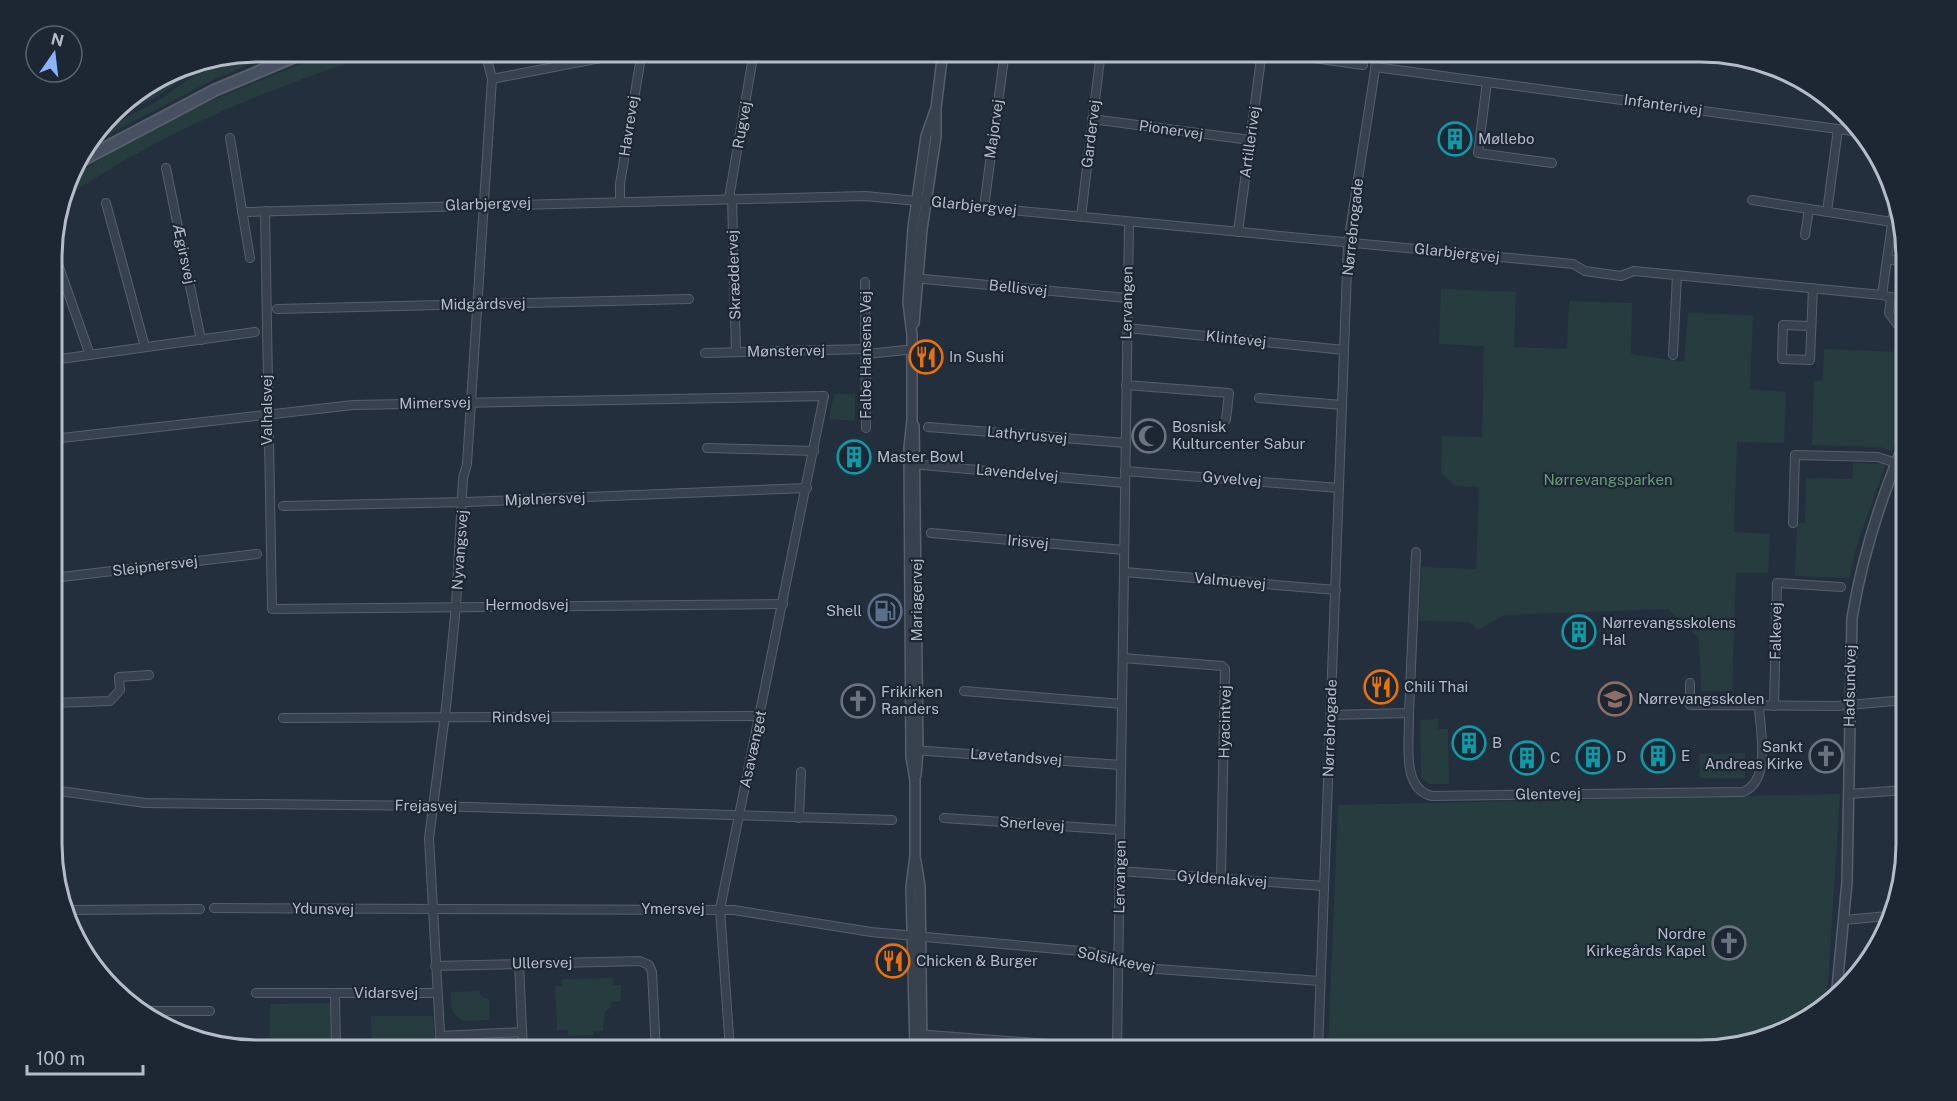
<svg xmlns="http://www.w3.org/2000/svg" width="1957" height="1101" font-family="'Public Sans',sans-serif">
<rect width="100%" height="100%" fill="#242f3e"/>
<g fill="#263c3f">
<path d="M257 51H282L215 79 88 145 101 129 110 126 161 99 209 65Z"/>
<path d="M340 51H384C269 88 161 131 62 200L68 180C151 125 245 82 340 51Z"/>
<path d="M210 60 161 94 114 119 112 114 120 104 198 63Z"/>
<path d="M1441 289 1516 292 1514 347 1567 349 1569 301 1632 303 1631 354 1684 362 1688 313 1753 315 1750 389 1786 392 1784 443 1737 442 1734 532 1770 534 1768 573H1736L1732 691H1701L1699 638 1668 609 1505 615 1478 630 1470 622 1419 621 1421 567 1476 569 1479 487 1455 486 1441 473 1442 436 1482 437 1484 346 1439 344Z"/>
<path d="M1824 349 1900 352V358H1906V416L1892 451 1880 447 1812 445 1814 381 1823 380Z"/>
<path d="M834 394H855V421L829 419Z"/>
<path d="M1853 463 1883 464 1885 466 1856 548 1849 578 1795 576 1797 523H1805L1806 478 1852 479Z"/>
<path d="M1438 719V729H1448L1449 784H1429L1421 777 1420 720Z"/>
<path d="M1745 753V778H1700L1699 754Z"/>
<path d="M1840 794 1827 999 1803 1022 1713 1050 1328 1049 1338 805Z"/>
<path d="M613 978 614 985H621V1001L611 1002 610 1008 605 1012 603 1031H593V1035L568 1036V1030H557L555 986H562V979Z"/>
<path d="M479 991 481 997 489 999V1020L463 1021 452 1011 451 992Z"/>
<path d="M332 1003V1050H270V1004Z"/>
<path d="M371 1016H433L435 1050H372Z"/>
</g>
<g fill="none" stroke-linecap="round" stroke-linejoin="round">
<g stroke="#565f6c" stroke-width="10">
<g id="minor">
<path d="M1264 51 1363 65"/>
<path d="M1375 67 1860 132"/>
<path d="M492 79 637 51"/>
<path d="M1487 82 1478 153 1552 163"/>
<path d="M1092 119 1250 140"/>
<path d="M230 138 250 258"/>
<path d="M166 168 201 340"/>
<path d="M729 198 754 51"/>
<path d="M732 198 736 352"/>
<path d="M1752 200 1892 222"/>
<path d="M620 201V184L642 51"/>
<path d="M106 203 145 347"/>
<path d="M984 207 1005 51"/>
<path d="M265 211 272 609 783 604"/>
<path d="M242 212 865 196 1573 264 1585 271 1621 276 1634 271 1882 295 1906 301"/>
<path d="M1827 212 1838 129"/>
<path d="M1081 217 1101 51"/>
<path d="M1238 232 1262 51"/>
<path d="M1805 235 1809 209"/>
<path d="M53 250 90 355"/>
<path d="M1887 259 1906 262"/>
<path d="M913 278 1127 298"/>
<path d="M865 282 866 428"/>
<path d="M1882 295 1894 210"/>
<path d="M1891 297 1889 313 1898 325 1906 329"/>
<path d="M277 309 689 299"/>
<path d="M1811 326 1783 325 1782 359 1810 360C1811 336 1812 312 1813 288"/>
<path d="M1127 328 1344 350"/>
<path d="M705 353 867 349"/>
<path d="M867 354 906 350"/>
<path d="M1673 355 1677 275"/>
<path d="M53 360 255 332"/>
<path d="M1126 385 1229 393 1226 420"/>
<path d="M1259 398 1342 405"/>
<path d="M928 427 1126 443"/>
<path d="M53 439 353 405 824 396 720 909 730 1050"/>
<path d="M707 448 814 451"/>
<path d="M911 464 1125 483"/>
<path d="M1125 471 1339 488"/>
<path d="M283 506 467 502 807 488"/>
<path d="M1793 523 1795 455 1878 457 1896 463"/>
<path d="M931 533 1124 550"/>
<path d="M1124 572 1336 590"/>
<path d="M53 578 257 554"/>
<path d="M1123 658 1222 666 1225 669 1221 878"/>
<path d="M1690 683V705L1837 706 1906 700"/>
<path d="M964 691 1122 704"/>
<path d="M53 703 110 701 120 690 119 677 149 675"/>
<path d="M1774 706 1777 583 1841 587"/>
<path d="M1409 713 1416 552"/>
<path d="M1331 715 1409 713C1410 738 1400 789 1432 796L1743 792C1772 780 1760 731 1759 706"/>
<path d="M283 718 760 716"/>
<path d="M913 750 1121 765"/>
<path d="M53 790 145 803 436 806 892 820"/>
<path d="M1849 794 1906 790"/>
<path d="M799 818 801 772"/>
<path d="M944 818 1120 830"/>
<path d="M1120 871 1324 886"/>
<path d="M214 908 734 910 871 932 1091 952 1144 968 1320 981"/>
<path d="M67 910 200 909"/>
<path d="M1844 920 1888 916"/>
<path d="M519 964 523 1050"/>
<path d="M435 966 640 961 649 965 652 972 656 1050"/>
<path d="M256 993H437"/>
<path d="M335 993 336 1050"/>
<path d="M142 1011H210"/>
<path d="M916 1034 1088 1047 1097 1050"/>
<path d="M440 1036 522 1032"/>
<path d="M441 1050 429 838 446 707 456 606 463 478 467 464 492 79 485 51"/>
<path d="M1117 1050 1129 222"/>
<path d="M1318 1050 1348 243 1378 51"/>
</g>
</g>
<g stroke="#565f6c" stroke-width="12">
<g id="tertiary">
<path d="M914 323 922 229 936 136V111"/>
<path d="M914 426 918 750 916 775"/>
<path d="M916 861 920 887 922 1050"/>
<path d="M1837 988 1847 882 1852 618C1862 557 1881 497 1906 439"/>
<path d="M915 1050 911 887 915 856V780L911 757 909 448 912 420V335L908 302 913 228 926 136 936 108 943 51"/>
</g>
</g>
<g stroke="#565f6c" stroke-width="14">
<path id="secondary" d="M73 165 215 90 308 51"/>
</g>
<use href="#minor" stroke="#38414e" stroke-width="8"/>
<use href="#tertiary" stroke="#38414e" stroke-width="9"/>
<use href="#secondary" stroke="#465061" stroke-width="10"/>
</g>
<defs>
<g id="building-ring" transform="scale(1.725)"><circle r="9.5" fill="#1d2633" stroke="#0f9aa8" stroke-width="1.5"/><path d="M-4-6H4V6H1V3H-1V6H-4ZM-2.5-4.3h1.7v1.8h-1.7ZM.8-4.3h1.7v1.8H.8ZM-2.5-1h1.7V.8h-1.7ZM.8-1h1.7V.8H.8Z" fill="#0f9aa8"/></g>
<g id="restaurant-ring" transform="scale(1.725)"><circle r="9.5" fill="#1d2633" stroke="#e8710a" stroke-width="1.5"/><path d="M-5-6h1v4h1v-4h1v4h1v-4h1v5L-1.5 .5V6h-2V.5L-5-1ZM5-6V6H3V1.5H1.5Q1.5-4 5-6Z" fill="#e8710a"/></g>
<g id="mosque-ring" transform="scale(1.725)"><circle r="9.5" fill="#1d2633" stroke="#6b7280" stroke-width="1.5"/><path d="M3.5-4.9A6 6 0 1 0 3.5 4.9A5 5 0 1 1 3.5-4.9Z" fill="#6b7280"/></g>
<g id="fuel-ring" transform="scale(1.725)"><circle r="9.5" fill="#1d2633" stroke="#5c6f8a" stroke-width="1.5"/><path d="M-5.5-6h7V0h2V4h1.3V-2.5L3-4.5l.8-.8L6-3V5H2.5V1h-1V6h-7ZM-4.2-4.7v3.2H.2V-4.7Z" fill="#5c6f8a"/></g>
<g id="school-ring" transform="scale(1.725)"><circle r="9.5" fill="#1d2633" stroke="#8d6e63" stroke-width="1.5"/><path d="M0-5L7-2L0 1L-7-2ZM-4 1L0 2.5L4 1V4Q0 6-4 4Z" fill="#8d6e63"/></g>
<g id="church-ring" transform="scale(1.725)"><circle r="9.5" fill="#1d2633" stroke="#6b7280" stroke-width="1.5"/><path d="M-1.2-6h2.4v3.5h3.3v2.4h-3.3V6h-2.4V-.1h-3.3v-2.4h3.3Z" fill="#6b7280"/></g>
</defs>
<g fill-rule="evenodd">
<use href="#building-ring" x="1455" y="139"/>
<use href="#restaurant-ring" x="926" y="357"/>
<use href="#mosque-ring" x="1149" y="436"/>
<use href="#building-ring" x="854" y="457"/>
<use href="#fuel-ring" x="885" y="611"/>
<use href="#building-ring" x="1579" y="632"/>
<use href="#restaurant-ring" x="1381" y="687"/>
<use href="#school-ring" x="1615" y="699"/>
<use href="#church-ring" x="858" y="701"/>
<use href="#building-ring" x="1469" y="743"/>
<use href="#building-ring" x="1658" y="756"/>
<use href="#church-ring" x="1826" y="756"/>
<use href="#building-ring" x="1593" y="757"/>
<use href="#building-ring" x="1527" y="758"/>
<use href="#church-ring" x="1729" y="943"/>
<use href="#restaurant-ring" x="893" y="961"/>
</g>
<g text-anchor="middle" stroke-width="4.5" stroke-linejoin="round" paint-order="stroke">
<g font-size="15" fill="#b4bcc9" stroke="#1d2633">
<text transform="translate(1663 105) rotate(8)" y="5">Infanterivej</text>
<text transform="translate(742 125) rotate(-80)" y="5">Rugvej</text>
<text transform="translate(629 126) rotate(-81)" y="5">Havrevej</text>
<text transform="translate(994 129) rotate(-82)" y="5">Majorvej</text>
<text transform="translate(1171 130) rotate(8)" y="5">Pionervej</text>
<text transform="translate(1091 134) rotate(-83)" y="5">Gardervej</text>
<text transform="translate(1250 142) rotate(-82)" y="5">Artillerivej</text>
<text transform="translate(488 204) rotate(-2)" y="5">Glarbjergvej</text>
<text transform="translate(974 206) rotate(6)" y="5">Glarbjergvej</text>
<text transform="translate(1353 227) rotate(-84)" y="5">Nørrebrogade</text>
<text transform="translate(1457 253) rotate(6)" y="5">Glarbjergvej</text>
<text transform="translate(184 254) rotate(78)" y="5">Ægirsvej</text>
<text transform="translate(734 275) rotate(-92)" y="5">Skræddervej</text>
<text transform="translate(1018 288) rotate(6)" y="5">Bellisvej</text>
<text transform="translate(1127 303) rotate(-89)" y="5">Lervangen</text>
<text transform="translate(483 304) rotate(-1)" y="5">Midgårdsvej</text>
<text transform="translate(1236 339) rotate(6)" y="5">Klintevej</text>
<text transform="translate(786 351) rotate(-1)" y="5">Mønstervej</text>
<text transform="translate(866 355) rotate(-90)" y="5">Falbe Hansens Vej</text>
<text transform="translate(435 403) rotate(-1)" y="5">Mimersvej</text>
<text transform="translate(267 410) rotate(-90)" y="5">Valhalsvej</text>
<text transform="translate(1027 435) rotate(5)" y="5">Lathyrusvej</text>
<text transform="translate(1017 473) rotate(5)" y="5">Lavendelvej</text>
<text transform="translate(1232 479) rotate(5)" y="5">Gyvelvej</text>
<text transform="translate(545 499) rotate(-2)" y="5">Mjølnersvej</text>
<text transform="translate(1028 542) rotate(5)" y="5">Irisvej</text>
<text transform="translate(460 550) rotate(-86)" y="5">Nyvangsvej</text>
<text transform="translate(155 566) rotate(-7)" y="5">Sleipnersvej</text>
<text transform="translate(1230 581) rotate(5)" y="5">Valmuevej</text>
<text transform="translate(917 600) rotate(-90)" y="5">Mariagervej</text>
<text x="527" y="610">Hermodsvej</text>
<text transform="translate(1776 631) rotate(-89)" y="5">Falkevej</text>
<text transform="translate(1850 686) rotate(-89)" y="5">Hadsundvej</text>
<text transform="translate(521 717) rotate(-1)" y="5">Rindsvej</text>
<text transform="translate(1225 722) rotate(-89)" y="5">Hyacintvej</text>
<text transform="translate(1330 728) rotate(-88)" y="5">Nørrebrogade</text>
<text transform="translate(753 749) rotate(-78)" y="5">Asavænget</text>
<text transform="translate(1016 757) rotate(4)" y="5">Løvetandsvej</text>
<text transform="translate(1548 794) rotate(-1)" y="5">Glentevej</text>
<text transform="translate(426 806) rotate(1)" y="5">Frejasvej</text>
<text transform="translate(1032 824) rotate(4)" y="5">Snerlevej</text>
<text transform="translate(1120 877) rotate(-89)" y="5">Lervangen</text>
<text transform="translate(1222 879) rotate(4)" y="5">Gyldenlakvej</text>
<text transform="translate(323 909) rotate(1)" y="5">Ydunsvej</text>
<text x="673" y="914">Ymersvej</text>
<text transform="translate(1116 960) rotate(12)" y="5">Solsikkevej</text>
<text transform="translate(542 963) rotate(-1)" y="5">Ullersvej</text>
<text x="386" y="998">Vidarsvej</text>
</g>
<g font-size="15" fill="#b4bcc9" stroke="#1d2633" text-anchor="start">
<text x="1478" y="144">Møllebo</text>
<text x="949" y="362">In Sushi</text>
<text x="1172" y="432">Bosnisk<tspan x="1172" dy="17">Kulturcenter Sabur</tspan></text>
<text x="877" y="462">Master Bowl</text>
<text x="862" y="616" text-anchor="end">Shell</text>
<text x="1602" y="628">Nørrevangsskolens<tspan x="1602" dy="17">Hal</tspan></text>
<text x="1404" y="692">Chili Thai</text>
<text x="881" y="697">Frikirken<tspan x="881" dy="17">Randers</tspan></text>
<text x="1638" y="704">Nørrevangsskolen</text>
<text x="1492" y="748">B</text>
<text x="1803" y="752" text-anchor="end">Sankt<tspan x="1803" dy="17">Andreas Kirke</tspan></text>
<text x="1681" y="761">E</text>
<text x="1616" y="762">D</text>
<text x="1550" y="763">C</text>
<text x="1706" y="939" text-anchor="end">Nordre<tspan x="1706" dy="17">Kirkegårds Kapel</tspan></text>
<text x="916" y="966">Chicken &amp; Burger</text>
</g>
<g font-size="15" fill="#6b9a76" stroke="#1d2633">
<text x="1608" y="485">Nørrevangsparken</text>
</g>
</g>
<path d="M0 0H1957V1101H0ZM258 62H1700A196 196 0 0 1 1896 258V844A196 196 0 0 1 1700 1040H258A196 196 0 0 1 62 844V258A196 196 0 0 1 258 62Z" fill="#1d2633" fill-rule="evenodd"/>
<path fill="none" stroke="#b4bcc9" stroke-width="3" d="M258 62H1700A196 196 0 0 1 1896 258V844A196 196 0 0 1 1700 1040H258A196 196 0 0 1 62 844V258A196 196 0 0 1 258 62Z"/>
<g transform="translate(54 54) rotate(14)"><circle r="28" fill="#1d2633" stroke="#59626f" stroke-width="1.5"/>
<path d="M0-4.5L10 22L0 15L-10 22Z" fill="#8ab4f8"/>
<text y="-9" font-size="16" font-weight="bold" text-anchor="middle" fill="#b4bcc9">N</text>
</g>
<path d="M27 1065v9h116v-9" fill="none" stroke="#b4bcc9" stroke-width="3"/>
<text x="36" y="1065" font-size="18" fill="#b4bcc9" stroke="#1d2633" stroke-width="4.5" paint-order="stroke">100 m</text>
</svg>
